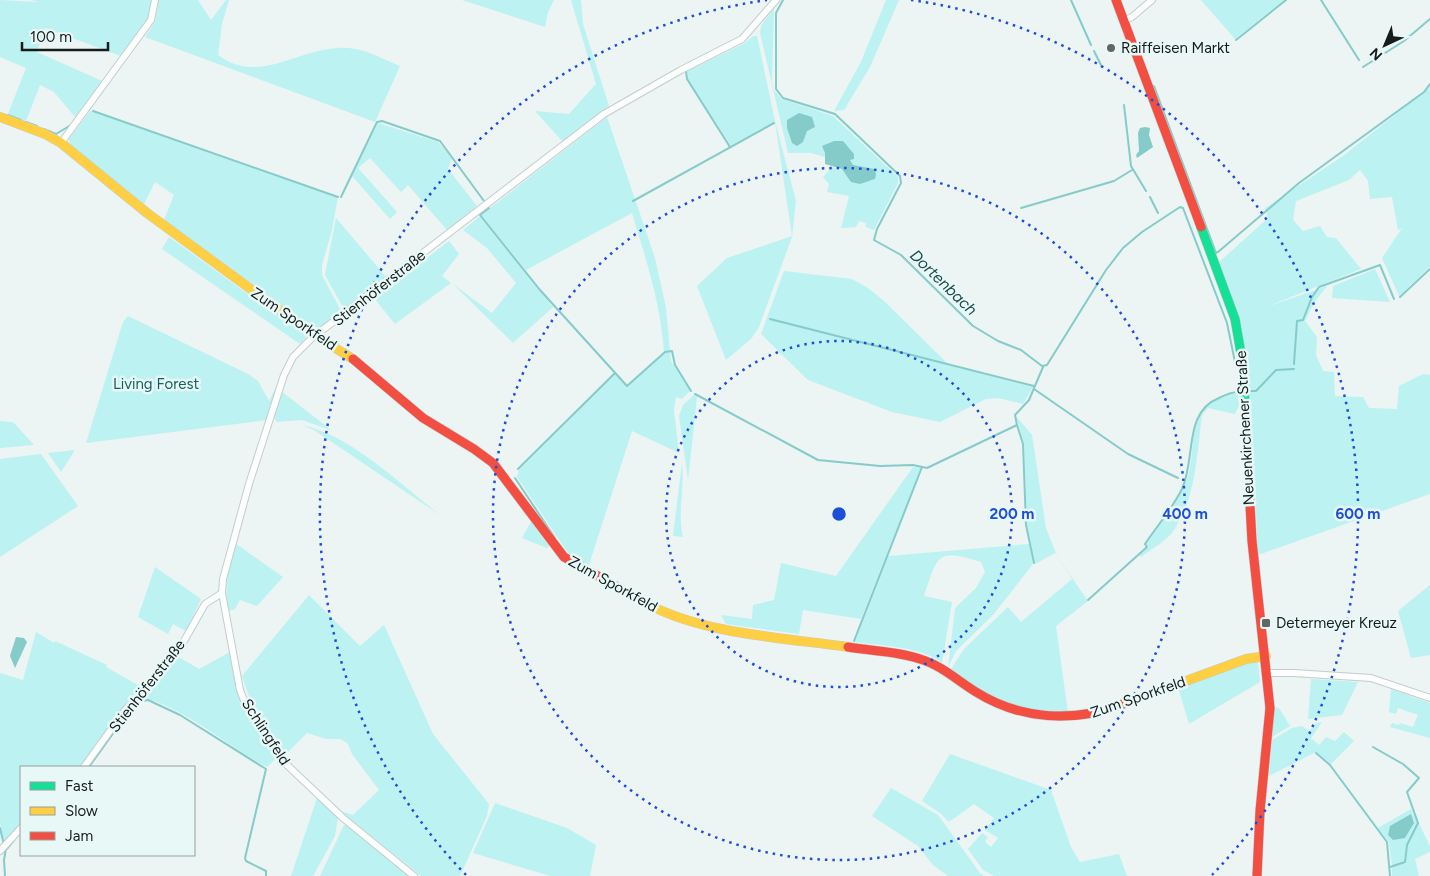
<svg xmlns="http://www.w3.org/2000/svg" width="1430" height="876" font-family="Figtree,sans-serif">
<rect width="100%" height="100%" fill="#ecf4f4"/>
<g fill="#bcf2f1">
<path d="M0 0 38 2 32 0H153L150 17 121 56 45 28 37 52 102 81 75 117 54 92 40 85 26 121 8 114 26 68 0 57Z"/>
<path d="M159 0H198L211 20 226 0H229L222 24 218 55C258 85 295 50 338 48 361 46 380 58 400 66L375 122 145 37 155 22Z"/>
<path d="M462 0H554L548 12 545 27Z"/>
<path d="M571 0H581L583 24 609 106 563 142 535 111 569 114 596 84Z"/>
<path d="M886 0H899L870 67 844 110 834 111 861 62Z"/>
<path d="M1201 0H1284L1235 39Z"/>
<path d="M774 8 772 82 774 90 782 99 833 116 898 177V183L874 230 866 227V223L859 221 856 227 841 228 849 196 827 192 829 184 823 177 832 167C845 170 858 177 872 181L876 174 870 168 853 166 850 160 825 153V157L811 153H788L760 33 761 26Z"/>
<path d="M753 36H757L775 121 796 201 792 237 759 327 751 339 726 360 697 286 727 258 792 236 775 122 731 146 688 80 687 71 745 43Z"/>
<path d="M1430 87V267L1399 296 1382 258 1402 228 1398 230 1392 197 1370 199 1368 181 1360 170 1349 180 1296 201 1293 220 1303 231 1320 226 1327 237 1336 238 1361 269 1269 306 1327 286 1314 303 1305 321 1317 337 1316 355 1323 371 1334 372 1335 396 1363 397 1369 408 1397 409 1399 386 1423 374 1430 375V494L1258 555 1253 446 1243 339 1217 264 1268 218 1265 208 1343 156Z"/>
<path d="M90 111 338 197 332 230 322 265V275L341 311 321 327H312L164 220 174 195 155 182 144 204 70 145 69 139Z"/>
<path d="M607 117 655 258 666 308 671 361 690 391 682 399 676 397 674 410 679 453 632 431 588 568 574 560 566 550 517 477 519 470 615 374 627 386 664 353C661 305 646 259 632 213L526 270 481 215Z"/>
<path d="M378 123 438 142 452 158 448 169 477 206 447 230 408 185 401 192 370 158 358 168 397 212 390 219 352 176Z"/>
<path d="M480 216 553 307 513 343 453 284 492 313 516 283 487 248 463 230Z"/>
<path d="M336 218 386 277 344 309 325 275Z"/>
<path d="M169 237 305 335 306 338 300 344 162 249Z"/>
<path d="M449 241 459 254 442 276 451 283 395 324 374 298Z"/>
<path d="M1375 269 1390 302 1332 298 1333 286Z"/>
<path d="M784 271 852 279 868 288 884 301 949 365 1033 387 1023 404 998 398 986 399 940 422 892 412 808 380 761 334Z"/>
<path d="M128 316 248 374 258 381 269 401 282 375 267 420 86 443 123 322Z"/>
<path d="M281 391 331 430 302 420 277 422 273 417Z"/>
<path d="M1234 393H1238L1239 405 1235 414 1208 408 1202 415C1197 453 1196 498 1174 530 1167 541 1151 549 1141 557L1139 555 1149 547 1146 544C1160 523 1179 503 1187 479 1196 456 1187 416 1213 402 1220 398 1227 396 1234 393Z"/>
<path d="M694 395 697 397 688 480 679 416 683 405Z"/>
<path d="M1016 416 1032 435 1046 528 1057 556 1088 601 1056 626 1068 713C1024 714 984 696 951 669L964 649 1008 607 1021 622 1072 579 1055 553 1035 564 1027 525 1024 444Z"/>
<path d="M0 421 13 422 34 445 0 448Z"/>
<path d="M302 425C352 436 400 484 440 515L314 430Z"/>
<path d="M75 450 61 472 48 453Z"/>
<path d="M41 454 78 506 0 557V459Z"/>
<path d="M682 463C685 487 677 513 683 537L673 536Z"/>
<path d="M913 467 921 468 861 619 803 610 799 634 726 624 721 615 752 619 753 605 774 600 781 563 836 576Z"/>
<path d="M532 520 549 546 547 548 522 538Z"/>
<path d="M235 543 283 577 257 606 240 600 235 609 229 611C223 585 229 569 235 543Z"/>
<path d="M1029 544 1033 564 993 615 956 651 948 667 955 608 976 588 985 572 981 562C937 548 938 554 924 596L952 602 942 663C920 646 882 646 854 642L888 556Z"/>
<path d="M155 567 201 599 186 631 173 624 168 634 138 617Z"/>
<path d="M1430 585V655L1411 658 1398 611Z"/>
<path d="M309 595 360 646 384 625 433 734 489 804 487 816 460 876H421L340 811 353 815 379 790 352 754 348 744 341 739H326L307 733 285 755 253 708 242 676Z"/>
<path d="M36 632 54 643 55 641 107 665 106 667 143 688 82 767H21V825L4 844 0 823V673L23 680Z"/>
<path d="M230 652 241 701 278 756 267 767C236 752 172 699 142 699L164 675 177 656 199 669Z"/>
<path d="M1256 661 1258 662 1260 682 1189 724 1178 687 1239 664Z"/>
<path d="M1311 679 1358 682 1342 715 1308 719Z"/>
<path d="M1391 689 1430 703V738L1390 727 1392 723 1399 725 1400 723 1413 727 1418 715 1398 708 1396 714 1389 712Z"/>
<path d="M1274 707 1279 708 1290 726 1272 737Z"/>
<path d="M1322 722 1311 738 1319 745 1326 737 1335 741 1344 732 1354 741 1331 764 1316 752 1269 776 1272 740 1292 728 1302 726 1309 731 1315 724Z"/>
<path d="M950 754 1051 790 1071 847 1080 862 1119 854 1127 876H994L983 870 968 849 982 833 988 837 985 842 991 847 998 838 985 830 994 818 974 804 949 822 940 813 922 801Z"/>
<path d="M891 788 938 815 980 873 984 876H948L933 865 918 846 872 816Z"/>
<path d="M317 798 338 816 335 836 313 876H291Z"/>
<path d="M495 803 567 828 596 845 590 876H550L473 853Z"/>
<path d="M1411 809 1418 823 1406 845 1404 861 1392 866 1389 842 1378 828Z"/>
<path d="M1419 823 1430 847V852L1415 859 1419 876H1392V867L1406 862 1407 845Z"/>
<path d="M344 825H348L411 876H320Z"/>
</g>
<g fill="#84cbc9">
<path d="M799 113 812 117 815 127 807 131 803 142 797 146 792 143 787 128V120Z"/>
<path d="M1145 127 1150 128 1149 135 1153 147 1137 158 1136 155 1139 151 1138 133 1140 128Z"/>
<path d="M834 141H843L854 154V159L850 160 853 165 874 169 876 174 875 179 860 184 851 182 842 169 825 164V153L822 146Z"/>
<path d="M16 637 24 638 27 642 15 668 10 656Z"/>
<path d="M1411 814 1414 823 1405 838 1393 840 1388 835 1390 826Z"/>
</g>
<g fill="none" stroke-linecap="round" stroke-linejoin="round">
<g stroke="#84cbc9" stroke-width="2">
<path d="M783 0 776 13V89L783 98 835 114 900 176 901 183 877 229 874 240 901 255 973 326 998 341 1021 350 1042 366 1047 365 1106 270 1123 248 1142 232 1180 207 1183 208 1227 323 1236 367"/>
<path d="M1071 0 1091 45"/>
<path d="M1321 0 1359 60"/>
<path d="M1236 40 1286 0"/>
<path d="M1094 51 1102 67"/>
<path d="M1363 67 1404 41 1430 19"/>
<path d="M686 71 687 79 730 147"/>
<path d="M1154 86 1216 253"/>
<path d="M1124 105 1131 166 1146 191"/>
<path d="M93 111 338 197"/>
<path d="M8 115 21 120"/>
<path d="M26 122 37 126"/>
<path d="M44 129 56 134 71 125"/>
<path d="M341 197 377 122 382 121 440 141 484 201"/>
<path d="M1150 197 1158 213"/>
<path d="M633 201 774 123"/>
<path d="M489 208 480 215 540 290 627 386 665 352 672 351 675 365 691 391"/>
<path d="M1021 208 1114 181 1132 170"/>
<path d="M1214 253 1218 252 1299 183 1424 92 1430 84"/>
<path d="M1400 297 1430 269"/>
<path d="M290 312 313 329"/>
<path d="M770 319 1034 386"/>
<path d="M1294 364 1297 321 1303 320 1312 297 1319 287 1380 265 1394 299"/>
<path d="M1034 389 1128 454 1178 478"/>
<path d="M1251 391H1256L1276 370 1294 369"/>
<path d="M695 394 818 460 880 466 913 465 927 468 1017 425 1015 415 1029 400 1043 367"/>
<path d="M1017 425 1023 444 1026 525 1034 563"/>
<path d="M518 469 615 373"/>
<path d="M515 478 555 538"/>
<path d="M1088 600 1147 547 1145 544C1157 526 1172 509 1182 489 1196 459 1183 412 1219 398 1225 395 1231 392 1238 392"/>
<path d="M854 641 922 467"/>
<path d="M137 702 148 700 180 715 266 769 245 858 246 861 266 871V876"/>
<path d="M1373 747 1403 764 1419 778 1407 792 1418 823 1407 845 1405 862 1390 867"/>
<path d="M1316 753 1330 765 1387 842 1390 876"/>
<path d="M89 767 132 707"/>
<path d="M0 828 4 845"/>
<path d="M7 849 15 839"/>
<path d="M5 876 4 860 6 848"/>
</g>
<g stroke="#c6cccc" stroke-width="8">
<g id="street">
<path d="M1124 21 1132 17 1152 0"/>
<path d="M61 143 151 20 155 0"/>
<path d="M1268 673H1294L1371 678 1430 698"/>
<path d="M84 767 125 710 147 688 180 648 205 604 222 593"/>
<path d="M0 851 21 828"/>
<path d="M414 876 343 818 286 764 247 708 240 690 222 593 223 579 249 484 284 375 293 357 312 338 604 114 681 70 742 39 776 0"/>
</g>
</g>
<g stroke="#c6cccc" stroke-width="10">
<path id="fast" d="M1201 227 1235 319 1243 365 1249 487"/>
</g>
<g stroke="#c6cccc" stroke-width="10">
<g id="slow">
<path d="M0 117 45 134 61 143 147 213 308 331 353 359"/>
<path d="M646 603C701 634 786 638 848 647"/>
<path d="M1123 704 1246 659 1266 656"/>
</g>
</g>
<g stroke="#c6cccc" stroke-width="10">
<g id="jam">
<path d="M1116 0 1201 227"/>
<path d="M353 359 423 418 474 449 493 463 564 557 646 603"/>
<path d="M1249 487 1252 541 1270 708 1260 811 1257 876"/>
<path d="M848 647C871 651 898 651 920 659 941 665 958 681 976 692 1021 720 1074 723 1123 704"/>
</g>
</g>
<use href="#street" stroke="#fcfdfd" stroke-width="6"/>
<use href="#fast" stroke="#16e098" stroke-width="9"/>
<use href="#slow" stroke="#ffcf43" stroke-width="9"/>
<use href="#jam" stroke="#f24e42" stroke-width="9"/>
</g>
<g fill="none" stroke="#1d4ed8" stroke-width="2.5" stroke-dasharray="2.5 5">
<circle cx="839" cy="514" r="173"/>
<circle cx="839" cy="514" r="346"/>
<path d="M466 875A519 519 0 0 1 767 0M911 0A519 519 0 0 1 1212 875"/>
</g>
<g fill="#616767" stroke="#e8f8f7" stroke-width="2">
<circle cx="1111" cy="48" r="5"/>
<rect x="1261" y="618" width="10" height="10" rx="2.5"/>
</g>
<g text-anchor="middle" stroke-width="5" stroke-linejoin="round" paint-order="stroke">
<g font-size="15" fill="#161b1b" stroke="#e8f8f7" text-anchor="start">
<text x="1121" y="53">Raiffeisen Markt</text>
<text x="1276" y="628">Determeyer Kreuz</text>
</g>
<g font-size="15" fill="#161b1b" stroke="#e8f8f7">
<text transform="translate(379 288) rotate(-38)" y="5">Stienhöferstraße</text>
<text transform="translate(294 319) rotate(34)" y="5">Zum Sporkfeld</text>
<text transform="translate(1245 428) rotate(-93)" y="5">Neuenkirchener Straße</text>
<text transform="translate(613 584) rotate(29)" y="5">Zum Sporkfeld</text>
<text transform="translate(147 686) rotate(-52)" y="5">Stienhöferstraße</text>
<text transform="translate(1138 697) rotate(-19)" y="5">Zum Sporkfeld</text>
<text transform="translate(266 732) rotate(57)" y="5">Schlingfeld</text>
</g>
<g font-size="15" fill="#116362" stroke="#e8f8f7">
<text x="156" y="389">Living Forest</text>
</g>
<g font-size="16" font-style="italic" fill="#1f4b4a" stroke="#e8f8f7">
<text transform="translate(944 282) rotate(44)" y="6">Dortenbach</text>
</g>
</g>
<circle cx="839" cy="514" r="8" fill="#1d4ed8" stroke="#e8f8f7" stroke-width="2.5"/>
<g font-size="15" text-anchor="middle" font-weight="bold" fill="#1d4ed8" stroke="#e8f8f7" stroke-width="5" stroke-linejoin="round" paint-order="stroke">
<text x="1012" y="519">200 m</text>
<text x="1185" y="519">400 m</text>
<text x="1358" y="519">600 m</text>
</g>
<rect x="20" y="766" width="175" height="90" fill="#e8f8f7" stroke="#94a09f"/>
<rect x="30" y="782" width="25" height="8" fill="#16e098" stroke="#94a09f"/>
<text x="65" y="791" font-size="15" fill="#161b1b">Fast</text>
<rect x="30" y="807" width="25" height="8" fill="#ffcf43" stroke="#94a09f"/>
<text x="65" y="816" font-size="15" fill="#161b1b">Slow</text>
<rect x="30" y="832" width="25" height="8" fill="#f24e42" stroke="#94a09f"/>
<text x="65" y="841" font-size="15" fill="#161b1b">Jam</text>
<g transform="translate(1385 45) rotate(224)" stroke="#e8f8f7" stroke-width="4" paint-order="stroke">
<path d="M0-4L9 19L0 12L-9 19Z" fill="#161b1b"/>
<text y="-8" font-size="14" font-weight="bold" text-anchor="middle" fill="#161b1b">N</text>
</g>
<path d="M22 42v8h86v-8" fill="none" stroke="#161b1b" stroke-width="2.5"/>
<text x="30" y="42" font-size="15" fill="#161b1b" stroke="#e8f8f7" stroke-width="4" paint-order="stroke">100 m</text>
</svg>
